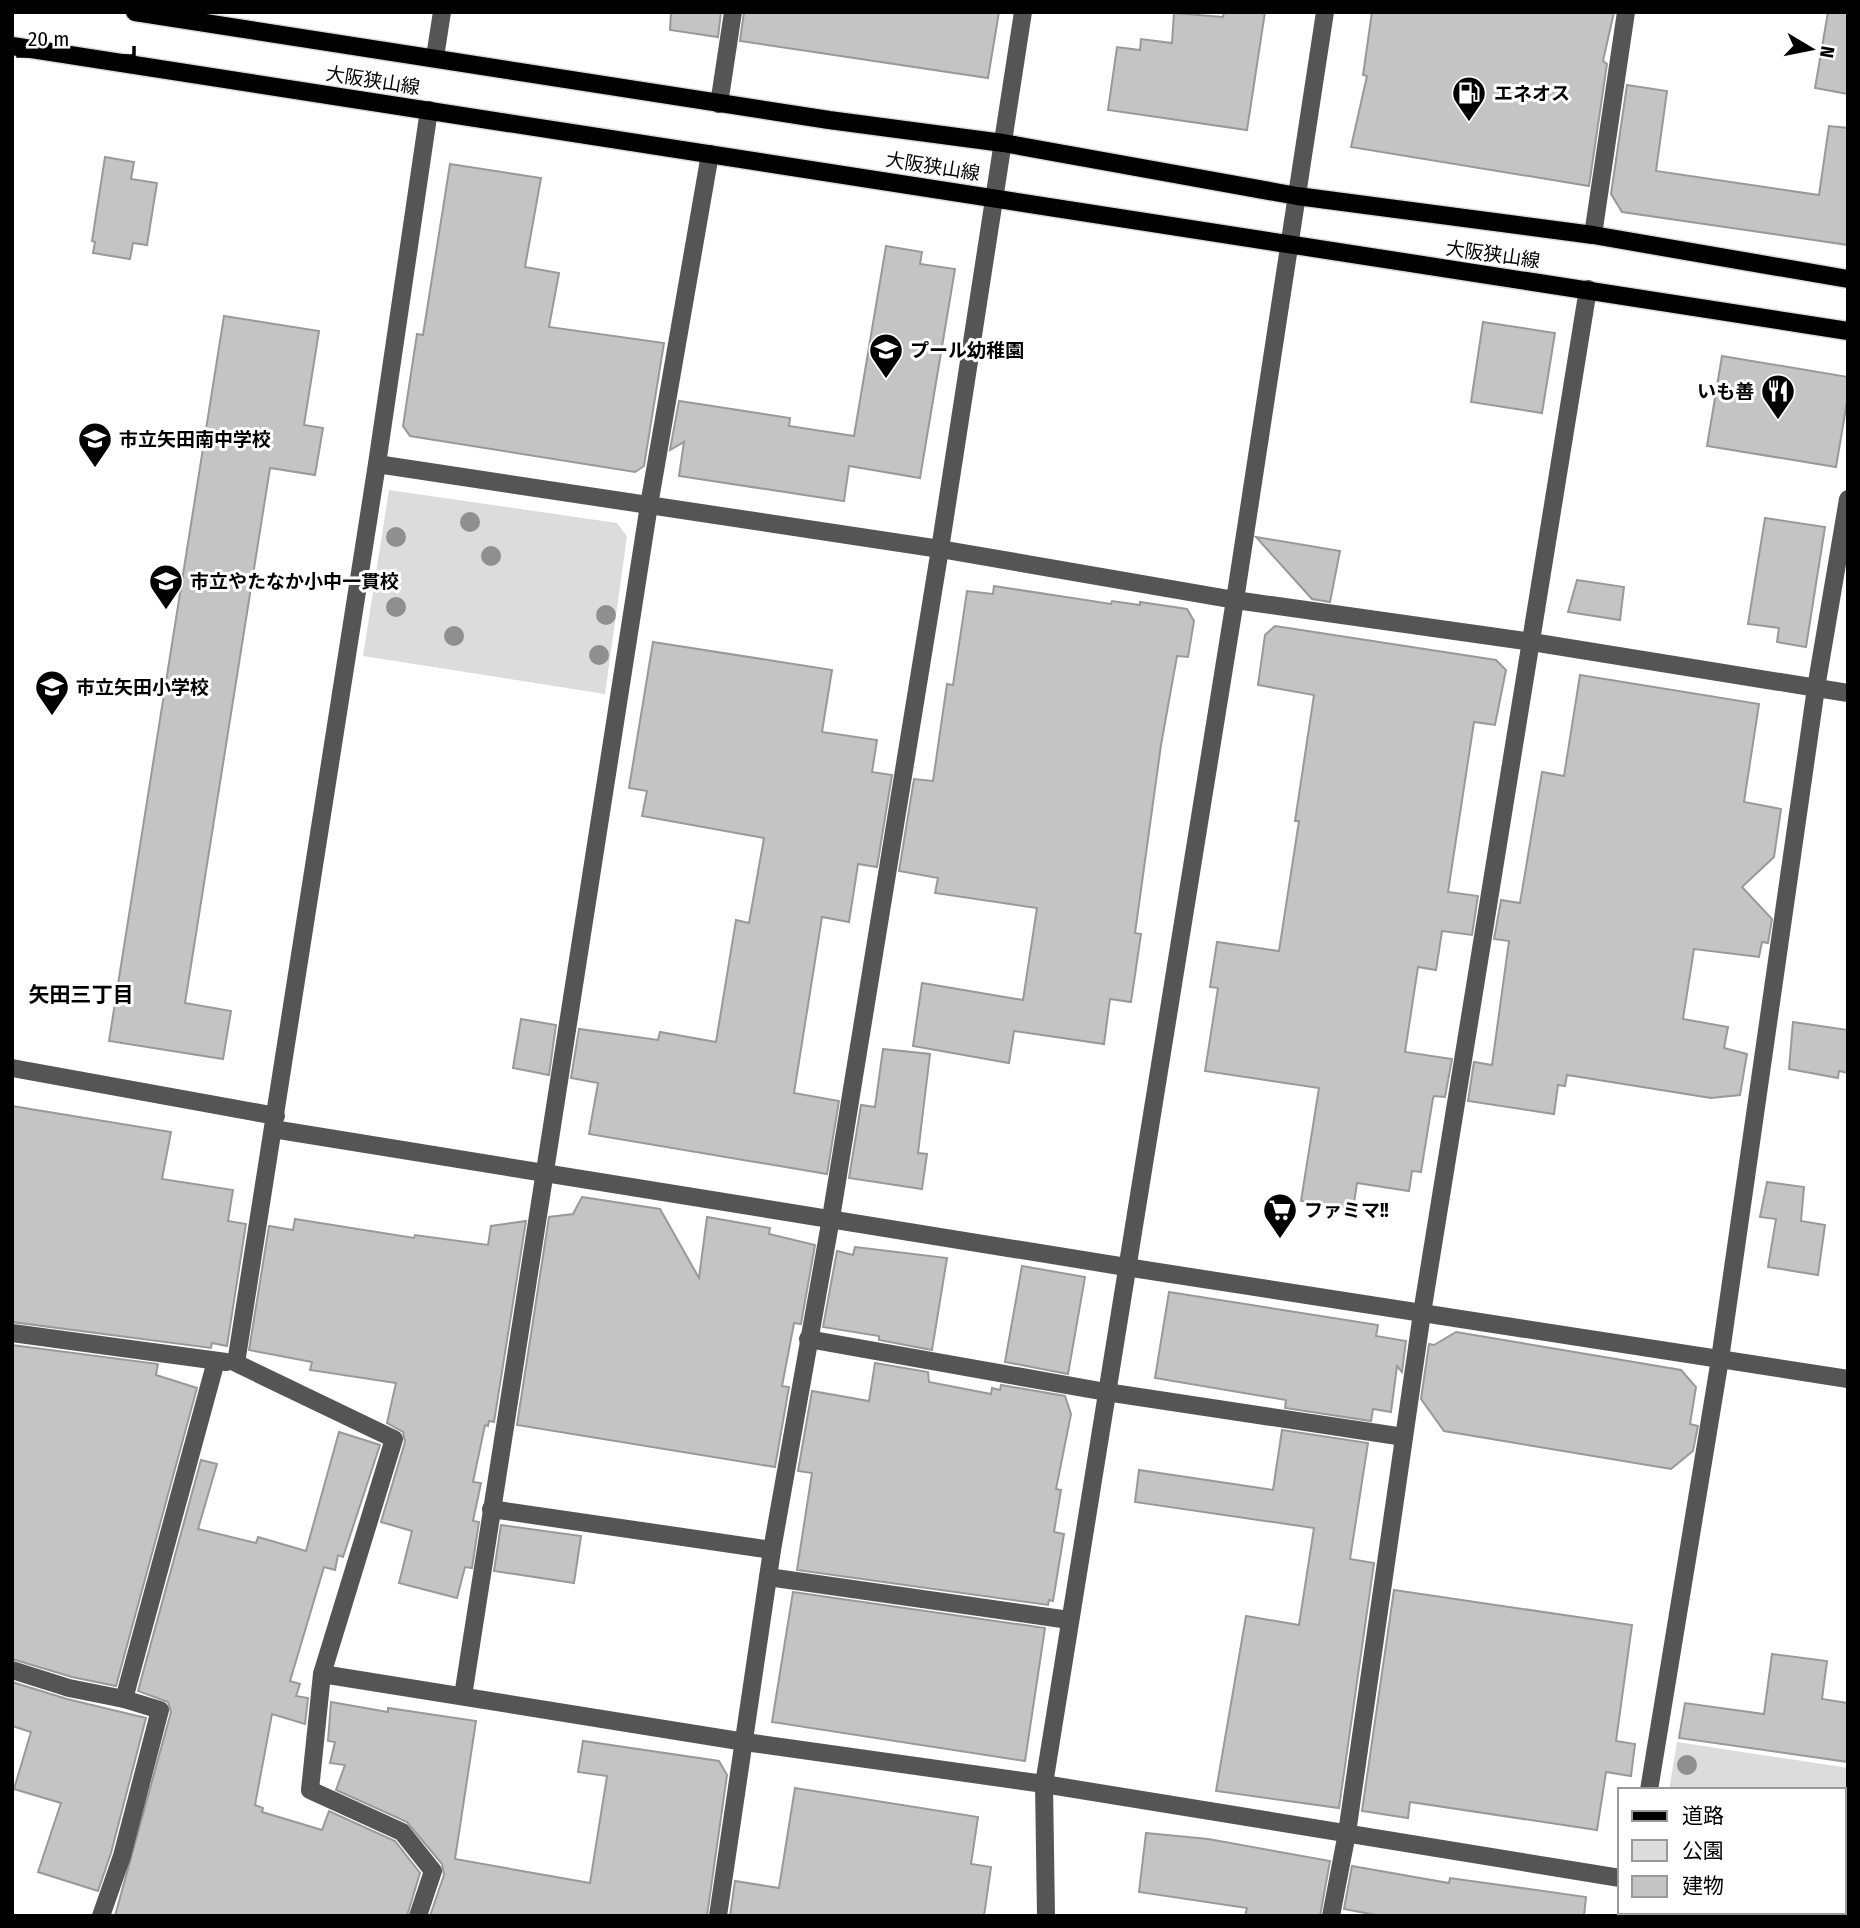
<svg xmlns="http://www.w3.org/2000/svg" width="1860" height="1928" font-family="'Fira Sans Condensed','Noto Sans JP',sans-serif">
<rect width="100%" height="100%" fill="#fff"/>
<g fill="#dcdcdc">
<path d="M389 490 617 523 627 536 605 694 363 656Z"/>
<path d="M1677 1742 1848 1768V1890H1844V1790H1669Z"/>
</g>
<g fill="#c4c4c4" stroke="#999" stroke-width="2">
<path d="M671 12H721L718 37 670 30Z"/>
<path d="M744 12H999L988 78 740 41Z"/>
<path d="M1224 12H1265L1247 130 1108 110 1117 47 1140 50 1141 39 1172 43 1174 13 1223 17Z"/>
<path d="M1372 12H1614L1603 61 1607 64 1589 186 1351 147 1367 76 1363 75Z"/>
<path d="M1828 12H1848V94L1815 88Z"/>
<path d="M1627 85 1667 91 1656 171 1819 195 1829 126 1848 128V245L1622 212 1611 194Z"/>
<path d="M105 157 134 162 131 179 157 183 147 245 133 243 130 259 93 253 95 242 92 241Z"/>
<path d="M450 164 541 178 525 267 559 273 549 327 664 343 644 466 635 472 410 436 403 426 417 334 423 335Z"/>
<path d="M886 246 922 252 920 264 955 269 920 478 849 466 844 501 679 476 684 442 670 450 679 401 790 418 789 426 854 436Z"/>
<path d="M224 316 319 331 304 425 323 428 315 475 270 468 185 1003 231 1011 223 1059 109 1041Z"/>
<path d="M1483 322 1555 333 1542 413 1471 402Z"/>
<path d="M1722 356 1848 377V396L1836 467 1707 446Z"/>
<path d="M1765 518 1825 527 1806 647 1777 642 1779 628 1748 624Z"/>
<path d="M1256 537 1340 551 1330 602 1312 599Z"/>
<path d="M1577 580 1624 587 1620 620 1568 612Z"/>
<path d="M994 586 1111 604 1112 601 1140 605V602L1187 609 1194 621 1188 657 1177 656 1161 745 1135 933 1141 934 1131 1002 1110 999 1104 1044 1014 1031 1009 1063 913 1046 922 983 1023 1000 1037 908 935 893 938 878 899 871 914 779 933 781 947 684 953 685 967 591 993 594Z"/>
<path d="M1275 626 1496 660 1506 670 1495 725 1474 722 1448 892 1478 896 1472 935 1442 931 1436 970 1418 967 1405 1052 1452 1059 1445 1097 1434 1096 1433 1098 1421 1172 1412 1171 1409 1191 1357 1183 1353 1209 1301 1201 1319 1088 1205 1071 1218 988 1210 987 1217 942 1279 951 1299 821H1295L1314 695 1258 685 1265 635Z"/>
<path d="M653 642 832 670 822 732 877 740 872 772 892 775 877 867 858 864 849 922 822 917 794 1093 839 1101 827 1174 589 1134 598 1083 571 1078 579 1029 658 1040 660 1032 716 1042 736 920 749 923 764 838 642 816 647 791 629 788Z"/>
<path d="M1580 675 1759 704 1744 802 1781 809 1774 857 1742 887 1772 919 1768 943 1762 942 1759 957 1694 949 1683 1019 1728 1027 1724 1048 1747 1054 1740 1095 1711 1098 1567 1075 1565 1086 1558 1085 1554 1114 1468 1101 1474 1062 1492 1065 1509 941 1494 939 1501 900 1520 903 1542 772 1564 776Z"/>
<path d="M521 1019 556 1025 549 1075 513 1068Z"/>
<path d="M1793 1022 1848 1030V1073L1839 1071 1838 1078 1789 1069Z"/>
<path d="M883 1049 930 1054 918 1153 927 1154 922 1189 849 1178 861 1105 875 1107Z"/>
<path d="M12 1106 171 1132 162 1179 233 1190 228 1221 246 1224 227 1346 212 1343 211 1348 12 1322Z"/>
<path d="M1767 1182 1804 1187 1801 1221 1825 1225 1818 1275 1768 1267 1776 1219 1760 1217Z"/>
<path d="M582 1197 660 1209 699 1278 707 1217 770 1228 769 1234 815 1245 801 1324 794 1323 782 1386 789 1387 775 1467 517 1425 549 1217 573 1214Z"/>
<path d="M295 1219 414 1238 415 1235 488 1245 491 1226 526 1221 494 1422 489 1421 488 1426 485 1425 473 1482 481 1483 473 1521 479 1522 472 1568 465 1567 457 1598 399 1583 412 1531 381 1522 405 1442 403 1432 387 1423 396 1383 310 1370 312 1362 249 1350 269 1226 293 1230Z"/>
<path d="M855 1247 947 1258 932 1350 879 1340V1336L823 1327 837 1251 853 1255Z"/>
<path d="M1022 1266 1085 1277 1068 1374 1005 1362Z"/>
<path d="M1169 1292 1378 1325 1376 1336 1406 1341 1402 1372 1397 1366 1391 1412 1373 1409 1371 1421 1285 1408 1286 1400 1155 1378Z"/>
<path d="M1456 1332 1681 1370 1696 1387 1690 1424 1698 1426 1693 1451 1671 1469 1444 1431 1421 1399 1429 1344 1434 1345Z"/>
<path d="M12 1345 158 1364 156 1375 197 1388 116 1686 72 1677 12 1659Z"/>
<path d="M875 1363 928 1372 929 1382 991 1394 992 1388 1000 1390 1001 1385 1065 1396 1071 1414 1056 1489 1061 1490 1054 1532 1064 1534 1053 1601 1049 1600 1048 1605 797 1570 812 1473 798 1471 812 1391 869 1401Z"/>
<path d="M1282 1430 1368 1443 1350 1559 1374 1563 1339 1808 1216 1791 1246 1616 1299 1625 1314 1528 1135 1502 1139 1470 1273 1490Z"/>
<path d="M339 1432 380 1445 343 1557 338 1555 335 1570 324 1567 290 1681 300 1684 296 1696 308 1698 305 1724 272 1714 255 1805 263 1808 262 1812 322 1830 329 1811 395 1841 420 1873 407 1916H115L171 1712 168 1702 138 1691 201 1460 217 1464 198 1529 256 1543 258 1537 306 1551Z"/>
<path d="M501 1525 581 1536 574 1583 494 1571Z"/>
<path d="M1394 1590 1632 1625 1616 1741 1635 1744 1631 1776 1606 1772 1597 1830 1410 1802 1408 1818 1362 1811Z"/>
<path d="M793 1592 1045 1628 1025 1761 772 1722Z"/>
<path d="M1772 1654 1827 1661 1822 1699 1848 1703V1762L1679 1738 1685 1703 1764 1714Z"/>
<path d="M12 1682 67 1699 146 1718 111 1853 98 1891 38 1872 61 1803 14 1789 31 1732 12 1726Z"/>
<path d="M331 1702 388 1712V1708L476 1721 455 1859 590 1883 607 1776 578 1772 583 1741 719 1761 727 1775 707 1916H430L444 1875 442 1864 407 1822 336 1790 345 1765 330 1763 335 1742 328 1741Z"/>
<path d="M795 1788 978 1817 971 1864 991 1867 984 1916H730L735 1881 779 1888Z"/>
<path d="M1146 1833 1208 1839 1330 1861 1320 1916H1245L1247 1908 1139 1892Z"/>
<path d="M1352 1866 1449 1883 1450 1878 1586 1897 1584 1916H1381L1344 1909Z"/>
</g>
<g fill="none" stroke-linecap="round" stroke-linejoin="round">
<g stroke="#dbdbdb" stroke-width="21">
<g id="major">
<path d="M135 12 829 120 1003 143 1297 196 1593 235 1848 279"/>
<path d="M12 46 1848 331"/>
</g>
</g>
<g stroke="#555" stroke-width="18">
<path d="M1023 12 940 549 1235 600 1532 642 1848 693"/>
<path d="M435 57 442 12"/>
<path d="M719 104 733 12"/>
<path d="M1593 235 1626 12"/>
<path d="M377 464 940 549 831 1218 772 1550 718 1916"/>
<path d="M12 1068 276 1116"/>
<path d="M273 1129 1126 1267 1848 1379"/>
<path d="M12 1333 226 1362"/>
<path d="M808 1339 1106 1392 1404 1437"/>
<path d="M491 1509 772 1550"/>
<path d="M768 1577 1069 1620"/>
<path d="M12 1670 69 1688 124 1699"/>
<path d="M322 1674 745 1742 1044 1784 1620 1878"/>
<path d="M463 1696 649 505 710 154"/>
<path d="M1649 1790 1720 1359 1816 688 1848 499"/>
<path d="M1844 1911 1848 1912"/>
<path d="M101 1916 122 1856 160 1710 124 1699 216 1361"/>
<path d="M418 1916 433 1871 402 1832 310 1790 322 1674 394 1439 236 1363 377 464 429 110"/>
<path d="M1046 1916 1044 1784 1235 600 1325 12"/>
<path d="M1331 1916 1347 1833 1422 1313 1588 289"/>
<path d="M1628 1916 1629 1912"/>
</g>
<use href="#major" stroke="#000" stroke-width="18"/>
</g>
<g fill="#8f8f8f">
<circle cx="470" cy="522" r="10"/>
<circle cx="396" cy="537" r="10"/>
<circle cx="491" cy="556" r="10"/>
<circle cx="396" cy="607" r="10"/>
<circle cx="606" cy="615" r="10"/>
<circle cx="454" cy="636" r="10"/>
<circle cx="599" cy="655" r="10"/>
<circle cx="1687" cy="1765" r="10"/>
</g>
<defs>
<g id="fuel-pin" transform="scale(1.75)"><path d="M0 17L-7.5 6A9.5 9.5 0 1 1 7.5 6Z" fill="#000" stroke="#fff"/><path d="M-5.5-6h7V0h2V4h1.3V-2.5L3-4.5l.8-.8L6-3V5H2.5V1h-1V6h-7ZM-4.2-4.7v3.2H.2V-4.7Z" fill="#fff"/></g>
<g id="school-pin" transform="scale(1.75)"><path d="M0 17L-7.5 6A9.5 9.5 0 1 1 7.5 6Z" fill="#000" stroke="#fff"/><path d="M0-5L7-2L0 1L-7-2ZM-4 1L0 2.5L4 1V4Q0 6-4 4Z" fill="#fff"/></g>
<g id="restaurant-pin" transform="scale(1.75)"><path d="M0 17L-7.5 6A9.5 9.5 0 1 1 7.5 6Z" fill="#000" stroke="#fff"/><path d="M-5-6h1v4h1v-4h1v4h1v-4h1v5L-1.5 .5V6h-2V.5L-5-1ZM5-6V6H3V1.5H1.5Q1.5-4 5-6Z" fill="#fff"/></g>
<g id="supermarket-pin" transform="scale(1.75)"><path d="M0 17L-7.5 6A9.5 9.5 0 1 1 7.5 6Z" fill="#000" stroke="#fff"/><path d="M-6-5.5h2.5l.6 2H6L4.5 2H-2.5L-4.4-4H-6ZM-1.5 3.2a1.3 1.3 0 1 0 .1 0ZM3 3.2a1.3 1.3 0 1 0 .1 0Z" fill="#fff"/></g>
</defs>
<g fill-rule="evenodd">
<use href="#fuel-pin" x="1469" y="93"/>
<use href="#school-pin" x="886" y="350"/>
<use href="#restaurant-pin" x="1778" y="391"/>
<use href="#school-pin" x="95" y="439"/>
<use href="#school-pin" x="166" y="581"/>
<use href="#school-pin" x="52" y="687"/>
<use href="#supermarket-pin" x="1280" y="1210"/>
</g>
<g text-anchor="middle" stroke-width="6" stroke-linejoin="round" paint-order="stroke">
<g font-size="19" fill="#000" stroke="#fff">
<text transform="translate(373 80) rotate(9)" y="7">大阪狭山線</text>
<text transform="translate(933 166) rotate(9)" y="7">大阪狭山線</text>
<text transform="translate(1493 254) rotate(8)" y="7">大阪狭山線</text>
</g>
<g font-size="19" font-weight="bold" fill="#000" stroke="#fff" text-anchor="start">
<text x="1494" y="100">エネオス</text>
<text x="910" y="357">プール幼稚園</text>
<text x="1754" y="398" text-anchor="end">いも善</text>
<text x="119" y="446">市立矢田南中学校</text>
<text x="190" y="588">市立やたなか小中一貫校</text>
<text x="76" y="694">市立矢田小学校</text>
<text x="1304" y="1217">ファミマ!!</text>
</g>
<g font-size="21" font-weight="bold" fill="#000" stroke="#fff">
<text x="81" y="1002">矢田三丁目</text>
</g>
</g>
<rect width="1860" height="1928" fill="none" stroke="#000000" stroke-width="28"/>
<rect x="1618" y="1788" width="228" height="126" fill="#ffffff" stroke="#999999" stroke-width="2"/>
<rect x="1632" y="1811" width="35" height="10" fill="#000000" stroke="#999999" stroke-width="2"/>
<text x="1682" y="1823" font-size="21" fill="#000000">道路</text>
<rect x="1632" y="1840" width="35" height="21" fill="#dcdcdc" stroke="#999999" stroke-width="2"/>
<text x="1682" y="1858" font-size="21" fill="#000000">公園</text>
<rect x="1632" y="1876" width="35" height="21" fill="#c4c4c4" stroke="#999999" stroke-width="2"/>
<text x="1682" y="1893" font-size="21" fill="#000000">建物</text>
<g transform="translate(1811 49) rotate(100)" stroke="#ffffff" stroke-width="5" paint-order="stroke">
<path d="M0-5L12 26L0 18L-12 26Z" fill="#000000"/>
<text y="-10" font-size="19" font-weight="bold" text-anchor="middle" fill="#000000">N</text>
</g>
<path d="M18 46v10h116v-10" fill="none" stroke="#000000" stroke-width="3.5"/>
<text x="28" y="46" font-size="21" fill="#000000" stroke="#ffffff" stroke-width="5" paint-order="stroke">20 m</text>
</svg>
